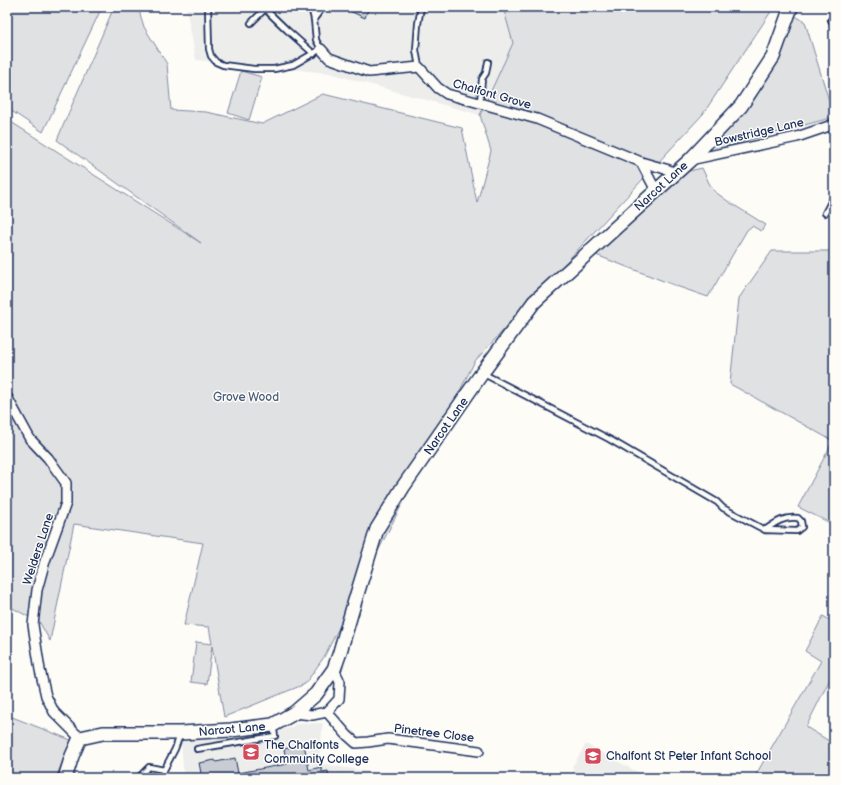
<svg xmlns="http://www.w3.org/2000/svg" width="841" height="785" font-family="'Balsamiq Sans',sans-serif">
<rect width="100%" height="100%" fill="#fdfcf7"/>
<filter id="ink" filterUnits="userSpaceOnUse"><feTurbulence type="fractalNoise" baseFrequency=".025" numOctaves="2"/><feDisplacementMap in="SourceGraphic" scale="8" xChannelSelector="R" yChannelSelector="G"/><feConvolveMatrix kernelMatrix="1 2 1 2 8 2 1 2 1" color-interpolation-filters="sRGB"/></filter>
<g filter="url(#ink)">
<g fill="#edeeec">
<path d="M186 7H516L513 43 480 115 329 73 196 60Z"/>
<path d="M323 723 319 763 404 778H184L181 741 185 740 234 733 291 728 295 724Z"/>
<path d="M586 744 648 778H571L574 770 572 767Z"/>
</g>
<g fill="#e0e1e3" stroke="#7e88a0">
<path d="M7 7H102L43 132 7 108Z"/>
<path d="M114 7H138L144 27 167 64 171 110 206 112 262 124 323 94 462 128 477 203 491 151 480 115 513 43 503 7H774L703 114 475 361 324 657 305 684 224 717 212 646 207 684 191 682 196 642 212 644 209 627 184 625 203 543 74 524 50 641 40 623 7 605V128L11 122 201 243 57 140Z"/>
<path d="M794 15 805 22 834 117 706 152Z"/>
<path d="M241 71 262 77 249 120 228 113Z"/>
<path d="M702 168 709 183 714 191 729 202 766 225 761 231 752 226 747 230 708 297 679 287 596 255 689 171Z"/>
<path d="M772 251H834V525L798 507 833 441 730 384 739 298Z"/>
<path d="M823 616 834 623V671L806 727 834 744V778H754L821 661 805 651Z"/>
<path d="M7 715 71 740 56 778H7Z"/>
</g>
<g fill="#c9ccd3" stroke="#1b2f5e">
<path d="M341 7H369L365 18Z"/>
<path d="M304 744 309 770 321 767 322 772 328 771 329 778H290V774L270 778H202L199 763 215 760 216 762 235 758 238 773 287 764 284 749Z"/>
</g>
<g fill="none" stroke-linecap="round" stroke-linejoin="round">
<g stroke="#1b2f5e" stroke-width="8">
<g id="lane">
<path d="M208 7 209 49 211 56 216 62 223 65 254 69H274L293 65 321 49 316 40 314 19 311 7"/>
<path d="M263 7 287 30 314 54"/>
<path d="M314 19 323 7"/>
<path d="M831 20 834 25"/>
<path d="M251 23 265 9"/>
<path d="M419 67 416 50 418 24 421 7"/>
<path d="M480 103 482 79 486 73 488 62"/>
<path d="M825 213 834 196"/>
<path d="M484 374 609 439 717 502 723 508 765 530 797 531 802 527 801 521 798 518C784 516 775 523 765 530"/>
<path d="M197 749 275 736 273 726"/>
<path d="M139 777 149 767 164 770"/>
<path d="M161 778 164 770 175 749 180 735"/>
</g>
</g>
<g stroke="#1b2f5e" stroke-width="12">
<g id="street">
<path d="M321 49 329 58 369 72 419 67 438 88 447 94 537 119 641 162"/>
<path d="M690 160 797 137 832 125H834"/>
<path d="M657 189 653 185 641 162 669 170 673 174"/>
<path d="M7 397 30 439 48 458 66 483V503L45 561 37 590 33 625 40 670 46 696 54 712 80 738"/>
<path d="M327 712 347 735 356 743 368 742 388 739 479 751"/>
<path d="M294 713 312 715 327 712 339 699 340 682 334 669"/>
</g>
</g>
<g stroke="#1b2f5e" stroke-width="16">
<path id="secondary" d="M65 778 72 756 80 738 103 733H181L231 730 273 725 294 713 316 694 334 669 339 655 354 604 377 529 403 487 482 373 534 302 690 160 741 106 773 57 791 7"/>
</g>
<use href="#lane" stroke="#fdfcf7" stroke-width="4.5"/>
<use href="#street" stroke="#fdfcf7" stroke-width="9"/>
<use href="#secondary" stroke="#fdfcf7" stroke-width="13"/>
</g>
</g>
<defs>
<g id="school-square" transform="scale(0.9)"><rect x="-9" y="-9" width="18" height="18" rx="4" fill="#d1495b" stroke="#fdfcf7"/><path d="M0-5L7-2L0 1L-7-2ZM-4 1L0 2.5L4 1V4Q0 6-4 4Z" fill="#fff"/></g>
</defs>
<g fill-rule="evenodd">
<use href="#school-square" x="251" y="752"/>
<use href="#school-square" x="593" y="756"/>
</g>
<g text-anchor="middle" stroke-width="3" stroke-linejoin="round" paint-order="stroke">
<g font-size="12" fill="#1b2f5e" stroke="#fdfcf7">
<text transform="translate(492 94) rotate(16)" y="4">Chalfont Grove</text>
<text transform="translate(759 132) rotate(-13)" y="4">Bowstridge Lane</text>
<text transform="translate(661 186) rotate(-42)" y="4">Narcot Lane</text>
<text transform="translate(446 426) rotate(-55)" y="4">Narcot Lane</text>
<text transform="translate(38 549) rotate(-72)" y="4">Welders Lane</text>
<text transform="translate(232 729) rotate(-5)" y="4">Narcot Lane</text>
<text transform="translate(434 733) rotate(7)" y="4">Pinetree Close</text>
</g>
<g font-size="12" fill="#4c5c7f" stroke="#fdfcf7">
<text x="246" y="401">Grove Wood</text>
</g>
<g font-size="12" fill="#1b2f5e" stroke="#fdfcf7" text-anchor="start">
<text x="264" y="749">The Chalfonts<tspan x="264" dy="14">Community College</tspan></text>
<text x="606" y="760">Chalfont St Peter Infant School</text>
</g>
</g>
<rect width="841" height="785" fill="none" stroke="#fdfcf7" stroke-width="24"/>
<rect x="12" y="12" width="817" height="761" fill="none" stroke="#1b2f5e" stroke-width="1.5" filter="url(#ink)"/>
</svg>
